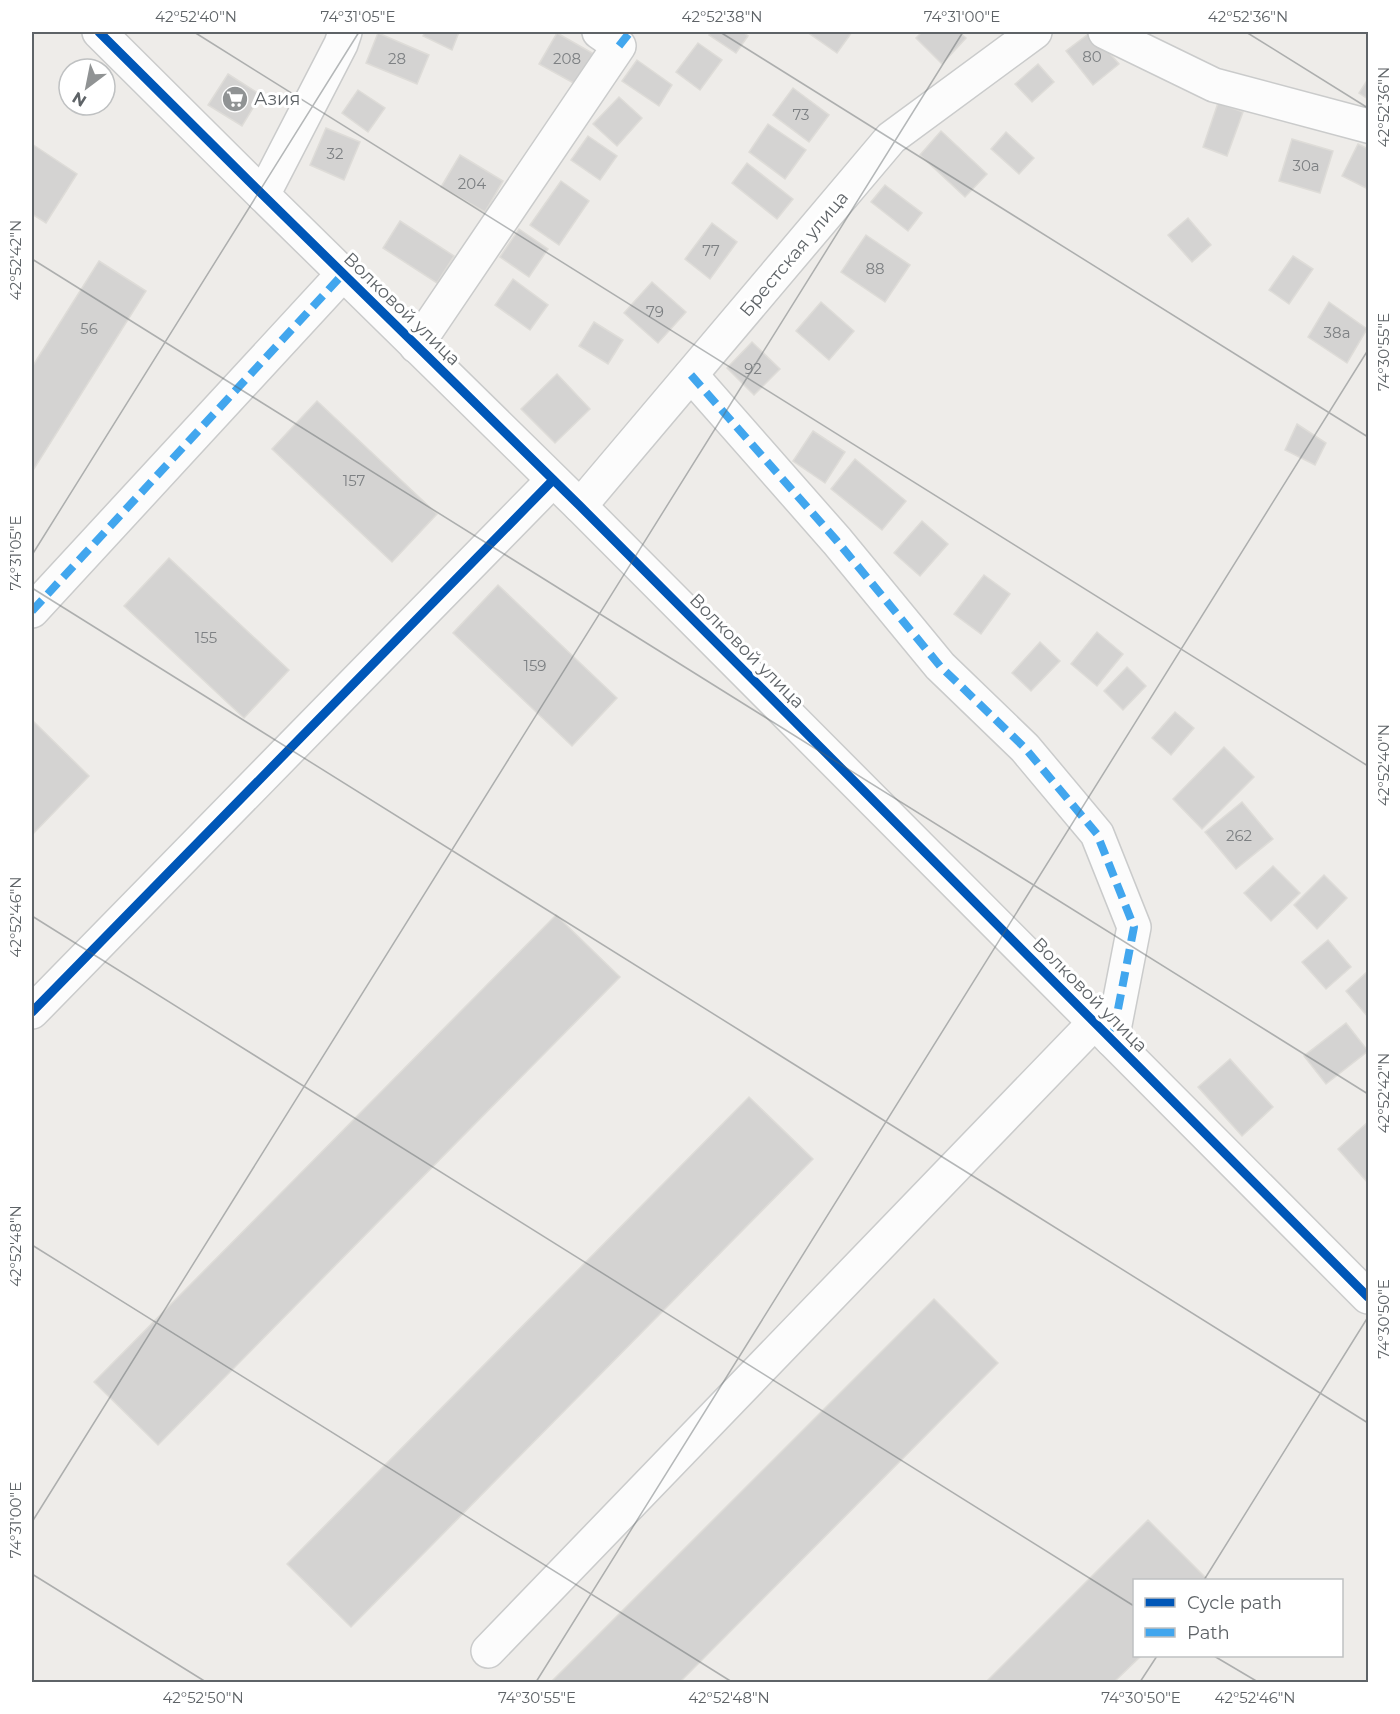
<svg xmlns="http://www.w3.org/2000/svg" width="1400" height="1714" font-family="Montserrat,sans-serif">
<rect width="100%" height="100%" fill="#eeece9"/>
<g fill="#d4d3d2" stroke="#dedcd8" stroke-width="1.5">
<path d="M425 32H459L452 50 423 36Z"/>
<path d="M711 32H743L748 36 736 53 709 35Z"/>
<path d="M807 32H852L837 53Z"/>
<path d="M922 32H959L966 38 942 64 916 38Z"/>
<path d="M1091 32 1119 64 1093 85 1066 51Z"/>
<path d="M378 33 429 55 417 84 366 63Z"/>
<path d="M557 33 594 54 577 85 539 64Z"/>
<path d="M698 43 722 60 700 90 676 72Z"/>
<path d="M637 60 672 85 659 106 622 81Z"/>
<path d="M1038 64 1054 82 1032 102 1015 84Z"/>
<path d="M228 74 261 95 242 126 208 105Z"/>
<path d="M1368 79V99L1359 93Z"/>
<path d="M793 88 829 115 809 142 773 115Z"/>
<path d="M358 90 385 108 368 132 342 113Z"/>
<path d="M619 97 642 118 617 146 593 124Z"/>
<path d="M1218 103 1243 112 1227 156 1203 147Z"/>
<path d="M768 124 806 150 785 179 749 152Z"/>
<path d="M326 128 360 142 344 180 310 165Z"/>
<path d="M941 131 987 174 965 197 920 155Z"/>
<path d="M1006 132 1034 158 1019 174 991 149Z"/>
<path d="M588 136 617 156 600 180 571 160Z"/>
<path d="M1292 139 1333 151 1320 193 1279 181Z"/>
<path d="M32 144 77 174 46 223 32 214Z"/>
<path d="M1358 144 1368 149V189L1342 176Z"/>
<path d="M460 155 503 181 485 212 441 187Z"/>
<path d="M747 163 793 199 777 219 732 183Z"/>
<path d="M561 181 589 201 559 245 530 225Z"/>
<path d="M885 185 922 213 908 231 871 202Z"/>
<path d="M1188 218 1211 245 1192 262 1168 235Z"/>
<path d="M400 221 454 256 437 283 383 248Z"/>
<path d="M712 223 737 242 710 279 685 259Z"/>
<path d="M519 229 548 249 529 277 500 257Z"/>
<path d="M866 235 910 265 885 302 841 272Z"/>
<path d="M1293 256 1313 269 1289 304 1269 290Z"/>
<path d="M99 261 146 291 32 472V367Z"/>
<path d="M513 279 548 305 530 330 495 305Z"/>
<path d="M652 282 686 312 658 343 624 313Z"/>
<path d="M821 302 854 331 829 360 796 331Z"/>
<path d="M1329 302 1367 329 1347 363 1308 337Z"/>
<path d="M594 322 623 340 608 364 579 346Z"/>
<path d="M752 342 780 369 754 395 727 368Z"/>
<path d="M557 374 590 409 555 443 521 409Z"/>
<path d="M317 401 437 514 392 562 272 449Z"/>
<path d="M1297 424 1326 443 1315 465 1285 450Z"/>
<path d="M813 431 845 452 825 483 793 461Z"/>
<path d="M855 459 906 501 882 530 831 489Z"/>
<path d="M922 521 948 544 920 576 894 553Z"/>
<path d="M169 558 289 670 244 718 124 606Z"/>
<path d="M984 575 1010 594 981 634 954 614Z"/>
<path d="M498 585 617 698 572 746 453 633Z"/>
<path d="M1097 632 1123 654 1097 686 1071 664Z"/>
<path d="M1040 642 1060 661 1031 691 1012 673Z"/>
<path d="M1127 667 1146 686 1123 710 1104 691Z"/>
<path d="M1175 712 1194 728 1171 755 1152 738Z"/>
<path d="M32 720 89 776 32 835Z"/>
<path d="M1224 747 1254 777 1202 829 1173 799Z"/>
<path d="M1242 802 1273 839 1236 869 1205 832Z"/>
<path d="M1273 866 1300 893 1271 921 1244 893Z"/>
<path d="M1324 875 1347 898 1317 929 1294 905Z"/>
<path d="M556 915 620 977 158 1445 94 1382Z"/>
<path d="M1328 940 1351 967 1326 989 1302 962Z"/>
<path d="M1368 971V1017L1346 991Z"/>
<path d="M1346 1023 1368 1051 1326 1084 1304 1056Z"/>
<path d="M1230 1059 1273 1107 1242 1136 1198 1087Z"/>
<path d="M749 1097 813 1159 351 1627 287 1564Z"/>
<path d="M1368 1122V1183L1338 1149Z"/>
<path d="M934 1299 998 1363 680 1682H551Z"/>
<path d="M1148 1520 1208 1580H1134V1656H1141L1114 1682H986Z"/>
</g>
<g fill="none" stroke-linecap="round" stroke-linejoin="round">
<g stroke="#cacbcb" stroke-width="36">
<g id="minor">
<path d="M99 32 263 195 580 506 1368 1297"/>
<path d="M1105 32 1214 85 1368 126"/>
<path d="M263 195 341 44 345 32"/>
<path d="M416 346 619 46 599 32"/>
<path d="M691 375 837 541 940 666 1025 748 1097 834 1134 927 1112 1040"/>
<path d="M580 506 891 138 1035 32"/>
<path d="M32 611 343 274"/>
<path d="M32 1012 553 480"/>
<path d="M488 1651 1094 1023"/>
</g>
</g>
<use href="#minor" stroke="#fcfcfc" stroke-width="33"/>
<g stroke="#41a6ee" stroke-width="8" stroke-dasharray="15 8" stroke-linecap="butt">
<path d="M619 46 630 32"/>
<path d="M691 375 837 541 940 666 1025 748 1097 834 1134 927 1112 1040"/>
<path d="M32 611 343 274"/>
</g>
<g stroke="#fff" stroke-width="13">
<g id="cycleway">
<path d="M99 32 263 195 580 506 1368 1297"/>
<path d="M32 1012 553 480"/>
</g>
</g>
<use href="#cycleway" stroke="#0057b8" stroke-width="9"/>
</g>
<path fill="none" stroke="#5e6367" stroke-width="1.5" stroke-opacity="0.45" d="M194 32 1368 766M720 32 1368 437M1246 32 1368 108M32 259 1368 1094M32 555 359 32M32 588 1368 1423M32 916 1134 1606M32 1245 732 1682M32 1522 963 32M32 1574 206 1682M1204 1580 1368 1317M1214 1656 1258 1682M536 1682 1368 350M1140 1682 1157 1656"/>
<defs>
<g id="supermarket-disc" transform="scale(1.35)"><circle r="9.5" fill="#909394" stroke="#fff"/><path d="M-6-5.5h2.5l.6 2H6L4.5 2H-2.5L-4.4-4H-6ZM-1.5 3.2a1.3 1.3 0 1 0 .1 0ZM3 3.2a1.3 1.3 0 1 0 .1 0Z" fill="#fff"/></g>
</defs>
<g fill-rule="evenodd">
<use href="#supermarket-disc" x="235" y="99"/>
</g>
<g text-anchor="middle" stroke-width="6" stroke-linejoin="round" paint-order="stroke">
<g font-size="15" fill="#7d8083">
<text x="1092" y="62">80</text>
<text x="397" y="64">28</text>
<text x="567" y="64">208</text>
<text x="801" y="120">73</text>
<text x="335" y="159">32</text>
<text x="1306" y="171">30а</text>
<text x="472" y="189">204</text>
<text x="711" y="256">77</text>
<text x="875" y="274">88</text>
<text x="655" y="317">79</text>
<text x="89" y="334">56</text>
<text x="1337" y="338">38а</text>
<text x="753" y="374">92</text>
<text x="354" y="486">157</text>
<text x="206" y="643">155</text>
<text x="535" y="671">159</text>
<text x="1239" y="841">262</text>
</g>
<g font-size="18" fill="#5e6367" stroke="#fff" text-anchor="start">
<text x="254" y="105">Азия</text>
</g>
<g font-size="18" fill="#5e6367" stroke="#fff">
<text transform="translate(794 254) rotate(-50)" y="6">Брестская улица</text>
<text transform="translate(402 309) rotate(44)" y="6">Волковой улица</text>
<text transform="translate(747 651) rotate(45)" y="6">Волковой улица</text>
<text transform="translate(1090 995) rotate(45)" y="6">Волковой улица</text>
</g>
</g>
<rect width="1400" height="1714" fill="none" stroke="#ffffff" stroke-width="66"/>
<rect x="1133" y="1579" width="210" height="78" fill="#ffffff" stroke="#bfc1c2" stroke-width="1.5"/>
<rect x="1145" y="1598" width="30" height="9" fill="#0057b8" stroke="#bfc1c2" stroke-width="1.5"/>
<text x="1187" y="1609" font-size="18" fill="#5e6367">Cycle path</text>
<rect x="1145" y="1628" width="30" height="9" fill="#41a6ee" stroke="#bfc1c2" stroke-width="1.5"/>
<text x="1187" y="1639" font-size="18" fill="#5e6367">Path</text>
<g transform="translate(87 87) rotate(212)"><circle r="28" fill="#ffffff" stroke="#bfc1c2" stroke-width="1.5"/>
<path d="M0-4.5L10 22L0 15L-10 22Z" fill="#909394"/>
<text y="-9" font-size="16" font-weight="bold" text-anchor="middle" fill="#5e6367">N</text>
</g>
<rect x="33" y="33" width="1334" height="1648" fill="none" stroke="#5e6367" stroke-width="2"/>
<g font-size="15" text-anchor="middle" fill="#5e6367">
<text x="196" y="22">42°52'40"N</text>
<text x="358" y="22">74°31'05"E</text>
<text x="722" y="22">42°52'38"N</text>
<text x="962" y="22">74°31'00"E</text>
<text x="1248" y="22">42°52'36"N</text>
<text transform="translate(1384 107) rotate(-90)" y="5">42°52'36"N</text>
<text transform="translate(16 260) rotate(-90)" y="5">42°52'42"N</text>
<text transform="translate(1384 352) rotate(-90)" y="5">74°30'55"E</text>
<text transform="translate(16 553) rotate(-90)" y="5">74°31'05"E</text>
<text transform="translate(1384 765) rotate(-90)" y="5">42°52'40"N</text>
<text transform="translate(16 917) rotate(-90)" y="5">42°52'46"N</text>
<text transform="translate(1384 1093) rotate(-90)" y="5">42°52'42"N</text>
<text transform="translate(16 1246) rotate(-90)" y="5">42°52'48"N</text>
<text transform="translate(1384 1319) rotate(-90)" y="5">74°30'50"E</text>
<text transform="translate(16 1520) rotate(-90)" y="5">74°31'00"E</text>
<text x="203" y="1703">42°52'50"N</text>
<text x="537" y="1703">74°30'55"E</text>
<text x="729" y="1703">42°52'48"N</text>
<text x="1141" y="1703">74°30'50"E</text>
<text x="1255" y="1703">42°52'46"N</text>
</g>
</svg>
